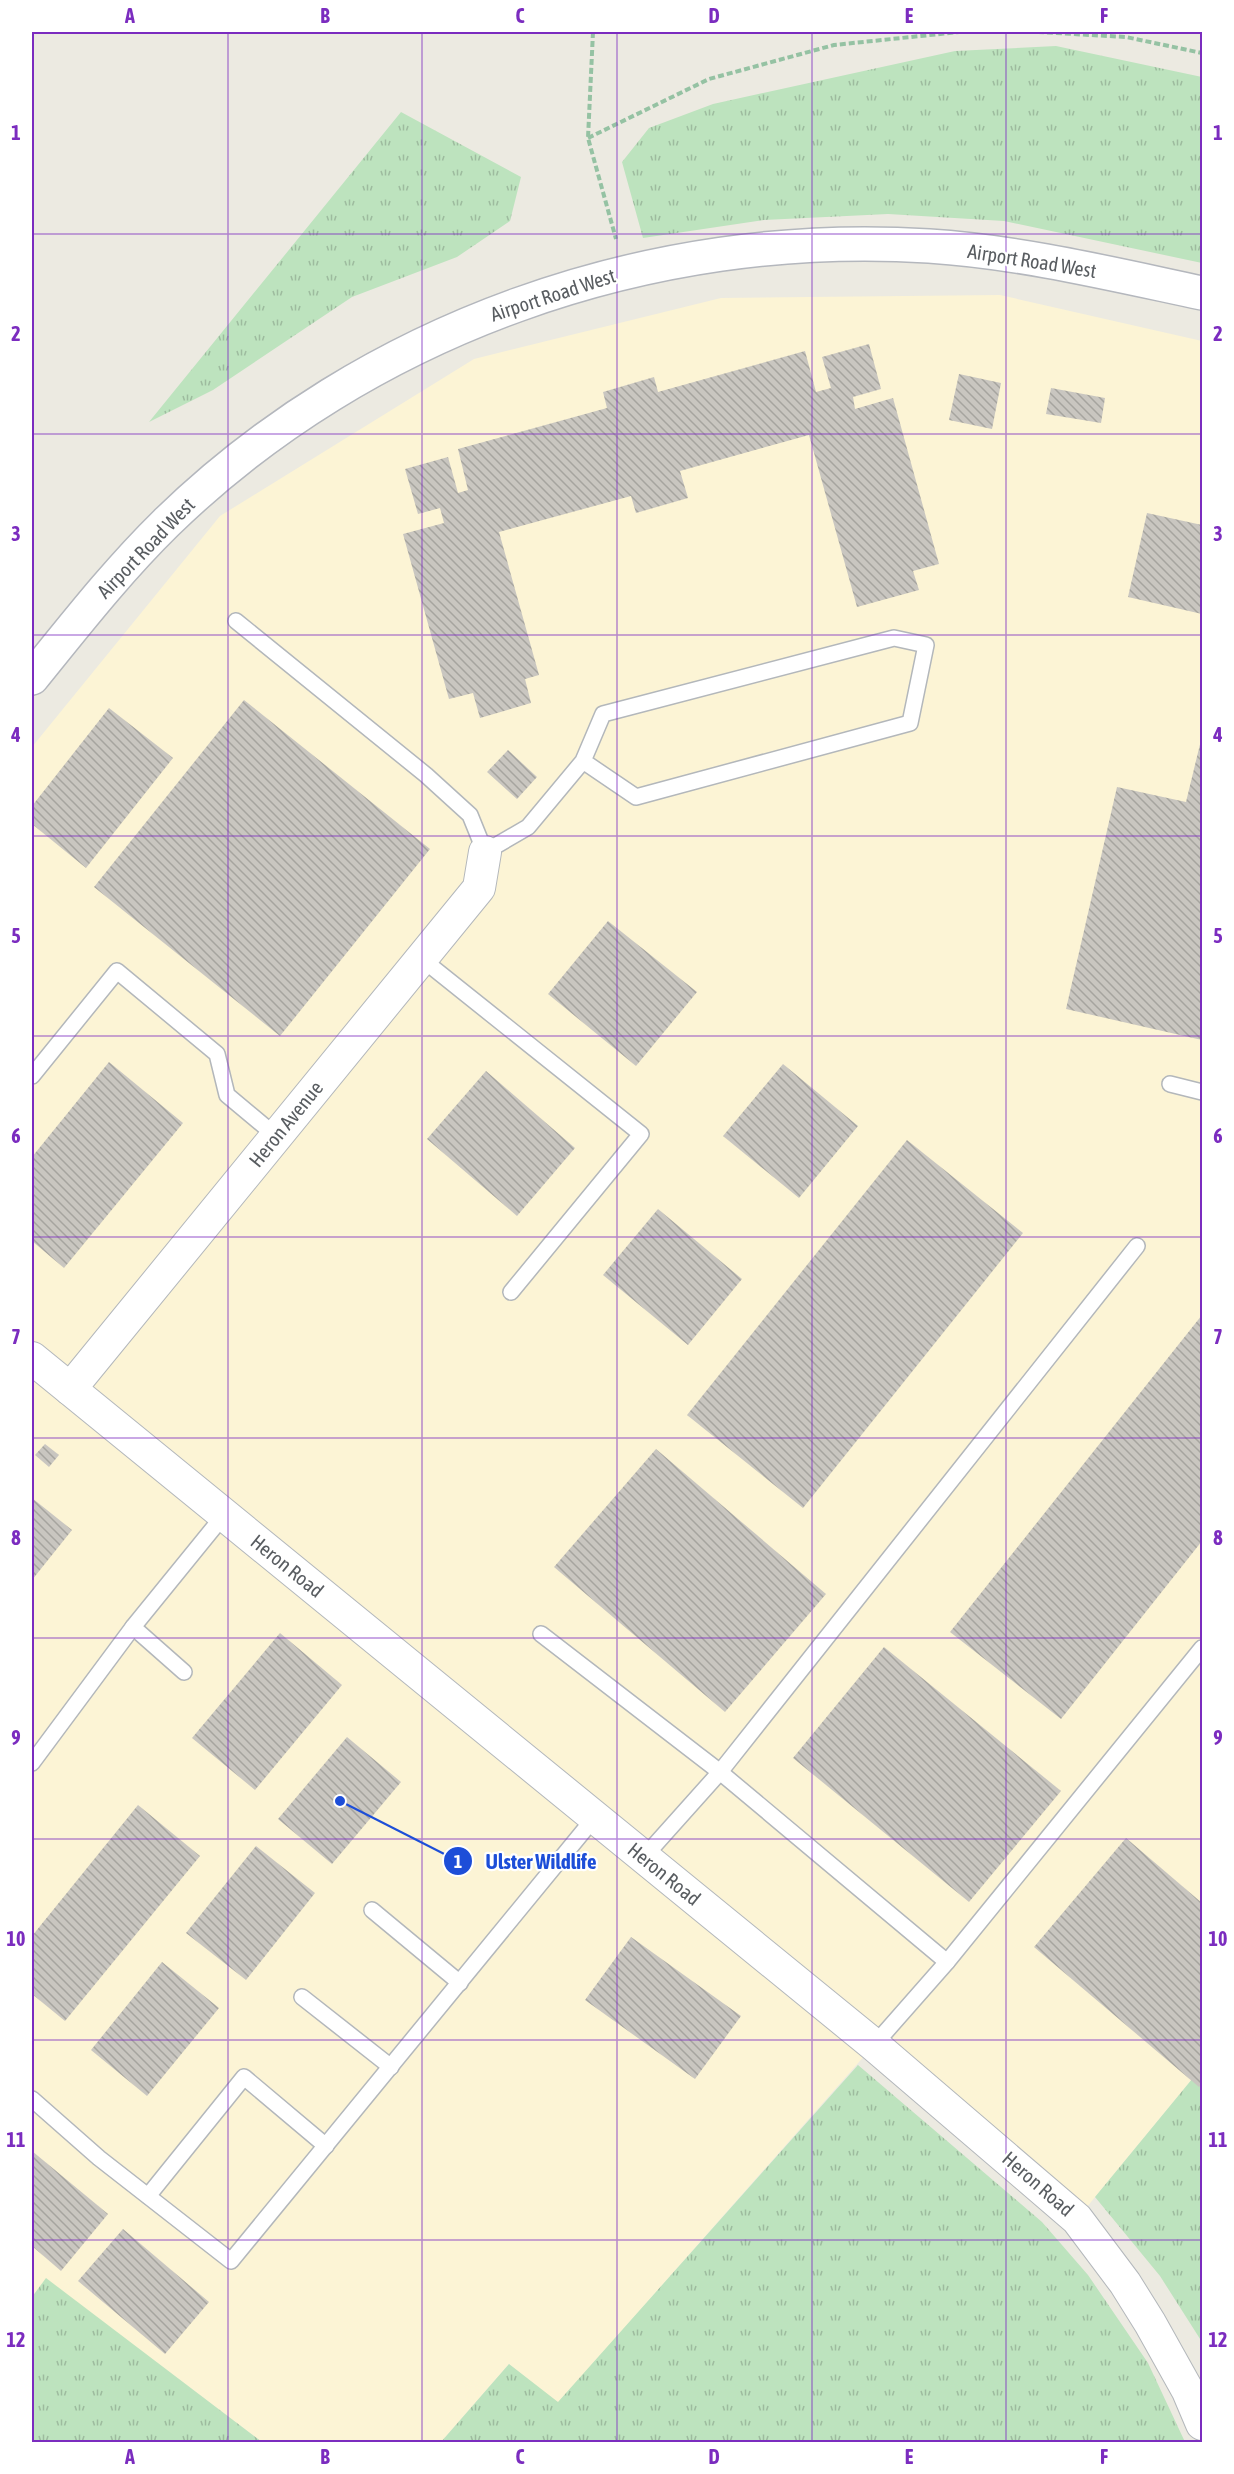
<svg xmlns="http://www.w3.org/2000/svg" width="1234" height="2474" font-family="'Asap Condensed',sans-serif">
<defs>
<pattern id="grass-tufts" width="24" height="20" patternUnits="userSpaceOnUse" patternTransform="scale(1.5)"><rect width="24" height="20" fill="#bde3be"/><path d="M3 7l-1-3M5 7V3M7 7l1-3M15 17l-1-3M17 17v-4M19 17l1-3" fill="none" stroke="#9dbb9e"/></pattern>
<pattern id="building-back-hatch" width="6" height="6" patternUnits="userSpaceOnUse" patternTransform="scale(1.5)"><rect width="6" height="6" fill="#c9c6c0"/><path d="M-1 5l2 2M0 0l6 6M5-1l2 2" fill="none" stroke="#a6a49f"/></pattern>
</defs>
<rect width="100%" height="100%" fill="#eceae1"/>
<path fill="#fcf4d5" d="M1000 295 1202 341V2067L1077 2219 874 2045 558 2403 509 2364 441 2442H262L46 2279 32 2297V747L220 516 474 359 721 298Z"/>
<g fill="url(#grass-tufts)">
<path d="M1056 46 1202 77V263L1004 221 888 214 764 220 643 238 622 162 649 128 713 104 955 51Z"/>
<path d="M401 112 521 177 510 221 457 257 352 297 213 390 149 422Z"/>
<path d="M858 2065 1042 2222 1088 2275 1148 2363 1185 2442H441L509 2364 558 2402Z"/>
<path d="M1202 2067V2342L1160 2276 1095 2197Z"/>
<path d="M46 2278 262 2442H32V2297Z"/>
</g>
<g fill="url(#building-back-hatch)">
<path d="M869 344 881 389 853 397 855 409 893 398 939 564 913 571 919 590 857 607 809 435 680 471 688 498 636 513 631 496 499 532 539 675 525 679 531 703 480 718 473 693 449 699 403 534 444 523 440 508 418 514 405 469 448 457 458 493 468 490 458 449 607 408 603 392 654 377 658 392 805 351 816 392 831 388 822 357Z"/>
<path d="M959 374 1001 383 992 429 949 420Z"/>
<path d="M1051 388 1105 398 1101 423 1046 414Z"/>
<path d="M1147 513 1202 525V614L1128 597Z"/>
<path d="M244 700 430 849 280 1036 94 887Z"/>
<path d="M109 708 173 758 86 868 32 824V806Z"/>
<path d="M1202 736V1040L1066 1009 1117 787 1186 802Z"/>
<path d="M508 750 537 777 517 799 487 772Z"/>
<path d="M608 921 697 992 636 1066 548 994Z"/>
<path d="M109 1062 183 1123 64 1268 32 1241V1157Z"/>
<path d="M783 1064 858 1126 799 1198 723 1136Z"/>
<path d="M486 1071 575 1148 517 1216 427 1139Z"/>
<path d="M907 1140 1023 1233 803 1508 687 1415Z"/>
<path d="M658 1209 742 1279 688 1345 603 1275Z"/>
<path d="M1202 1315V1541L1061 1719 950 1632Z"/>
<path d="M45 1444 59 1455 49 1467 35 1455Z"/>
<path d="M656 1449 826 1594 725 1712 554 1567Z"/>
<path d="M32 1498 72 1530 32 1580Z"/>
<path d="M280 1633 342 1685 255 1790 192 1738Z"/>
<path d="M884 1647 1061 1791 969 1902 793 1758Z"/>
<path d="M347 1737 401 1782 332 1864 278 1819Z"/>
<path d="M138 1805 200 1856 65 2021 32 1994V1936Z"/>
<path d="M1126 1838 1202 1903V2084L1199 2087 1034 1947Z"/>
<path d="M256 1846 315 1893 246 1980 186 1933Z"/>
<path d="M631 1937 741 2016 695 2079 585 2000Z"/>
<path d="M162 1962 219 2008 147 2096 91 2050Z"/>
<path d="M32 2151 108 2214 61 2271 32 2246Z"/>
<path d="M123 2229 209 2302 165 2354 78 2281Z"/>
</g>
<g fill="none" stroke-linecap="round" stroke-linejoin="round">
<g stroke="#b3b7bb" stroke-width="18">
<g id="lane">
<path d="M236 621 426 775 470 815 485 852 528 827 583 761 603 714 894 638 926 645 910 723 636 797 583 761"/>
<path d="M422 959 641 1134 511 1292"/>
<path d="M32 1076 117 971 217 1054 227 1095 276 1136"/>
<path d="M1170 1084 1202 1092"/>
<path d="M133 1627 184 1672"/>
<path d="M541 1634 720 1772 947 1962"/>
<path d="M32 1763 133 1627 224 1515"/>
<path d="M644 1857 720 1772 1137 1246"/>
<path d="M372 1910 460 1983"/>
<path d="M302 1997 391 2067"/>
<path d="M874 2045 947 1962 1202 1648"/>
<path d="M32 2099 99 2158 231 2261 595 1817"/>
<path d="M148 2196 244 2077 326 2146"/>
</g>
</g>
<g stroke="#b3b7bb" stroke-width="34">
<g id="street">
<path d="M32 1358 874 2045 1077 2219 1125 2283 1150 2323 1188 2391 1202 2424"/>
<path d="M70 1389 479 888 485 852"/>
</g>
</g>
<g stroke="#b4b7bd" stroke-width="36">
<path id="secondary" d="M32 678C75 625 117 571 166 523 366 328 651 228 929 246 1021 252 1112 274 1202 293"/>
</g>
<g stroke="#95c2a3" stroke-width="4" stroke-dasharray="6 3" stroke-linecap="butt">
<path d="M593 32 588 138 616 239"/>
<path d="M1038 32 1126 37 1202 53"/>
<path d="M588 138 709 79 834 45 959 32"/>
</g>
<use href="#lane" stroke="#fff" stroke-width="15"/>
<use href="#street" stroke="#fff" stroke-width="32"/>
<use href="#secondary" stroke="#fff" stroke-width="33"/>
</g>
<path fill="none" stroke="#7b2cbf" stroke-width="1.5" stroke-opacity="0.55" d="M228 32V2442M422 32V2442M617 32V2442M812 32V2442M1006 32V2442M32 234H1202M32 434H1202M32 635H1202M32 836H1202M32 1036H1202M32 1237H1202M32 1438H1202M32 1638H1202M32 1839H1202M32 2040H1202M32 2240H1202"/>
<g text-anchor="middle" stroke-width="4.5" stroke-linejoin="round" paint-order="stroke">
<g font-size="20" fill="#595d61" stroke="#fff">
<text transform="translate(1032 261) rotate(9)" y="7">Airport Road West</text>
<text transform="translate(553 295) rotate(-18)" y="7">Airport Road West</text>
<text transform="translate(146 548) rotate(-46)" y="7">Airport Road West</text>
<text transform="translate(286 1124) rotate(-51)" y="7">Heron Avenue</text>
<text transform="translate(287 1566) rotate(39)" y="7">Heron Road</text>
<text transform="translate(664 1874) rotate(39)" y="7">Heron Road</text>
<text transform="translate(1038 2184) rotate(41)" y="7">Heron Road</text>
</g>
</g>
<path fill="none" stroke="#1d4ed8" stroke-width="2" d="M340 1801L458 1861"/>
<g fill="#1d4ed8" stroke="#fff" stroke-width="2">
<circle cx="340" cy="1801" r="6"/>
<circle cx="458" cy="1861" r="15"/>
</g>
<g font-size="18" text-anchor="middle" font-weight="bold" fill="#fff">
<text x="458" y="1868">1</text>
</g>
<g font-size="21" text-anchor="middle" font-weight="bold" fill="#1d4ed8" stroke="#fff" stroke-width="4.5" stroke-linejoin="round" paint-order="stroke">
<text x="541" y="1869">Ulster Wildlife</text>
</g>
<rect width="1234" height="2474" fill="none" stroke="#ffffff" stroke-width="66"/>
<rect x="33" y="33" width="1168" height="2408" fill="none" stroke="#7b2cbf" stroke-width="2"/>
<g font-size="20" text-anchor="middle" font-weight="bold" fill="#7b2cbf">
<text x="130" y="23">A</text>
<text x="325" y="23">B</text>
<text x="520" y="23">C</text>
<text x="714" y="23">D</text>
<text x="909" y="23">E</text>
<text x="1104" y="23">F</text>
<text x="16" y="140">1</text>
<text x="1218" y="140">1</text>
<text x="16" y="341">2</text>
<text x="1218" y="341">2</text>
<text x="16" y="541">3</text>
<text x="1218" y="541">3</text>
<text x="16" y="742">4</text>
<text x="1218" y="742">4</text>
<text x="16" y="943">5</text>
<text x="1218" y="943">5</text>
<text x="16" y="1143">6</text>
<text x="1218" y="1143">6</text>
<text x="16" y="1344">7</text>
<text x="1218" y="1344">7</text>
<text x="16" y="1545">8</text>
<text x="1218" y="1545">8</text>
<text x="16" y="1745">9</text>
<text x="1218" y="1745">9</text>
<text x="16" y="1946">10</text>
<text x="1218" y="1946">10</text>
<text x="16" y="2147">11</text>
<text x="1218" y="2147">11</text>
<text x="16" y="2347">12</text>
<text x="1218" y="2347">12</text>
<text x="130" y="2464">A</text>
<text x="325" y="2464">B</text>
<text x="520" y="2464">C</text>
<text x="714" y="2464">D</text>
<text x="909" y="2464">E</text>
<text x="1104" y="2464">F</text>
</g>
</svg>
